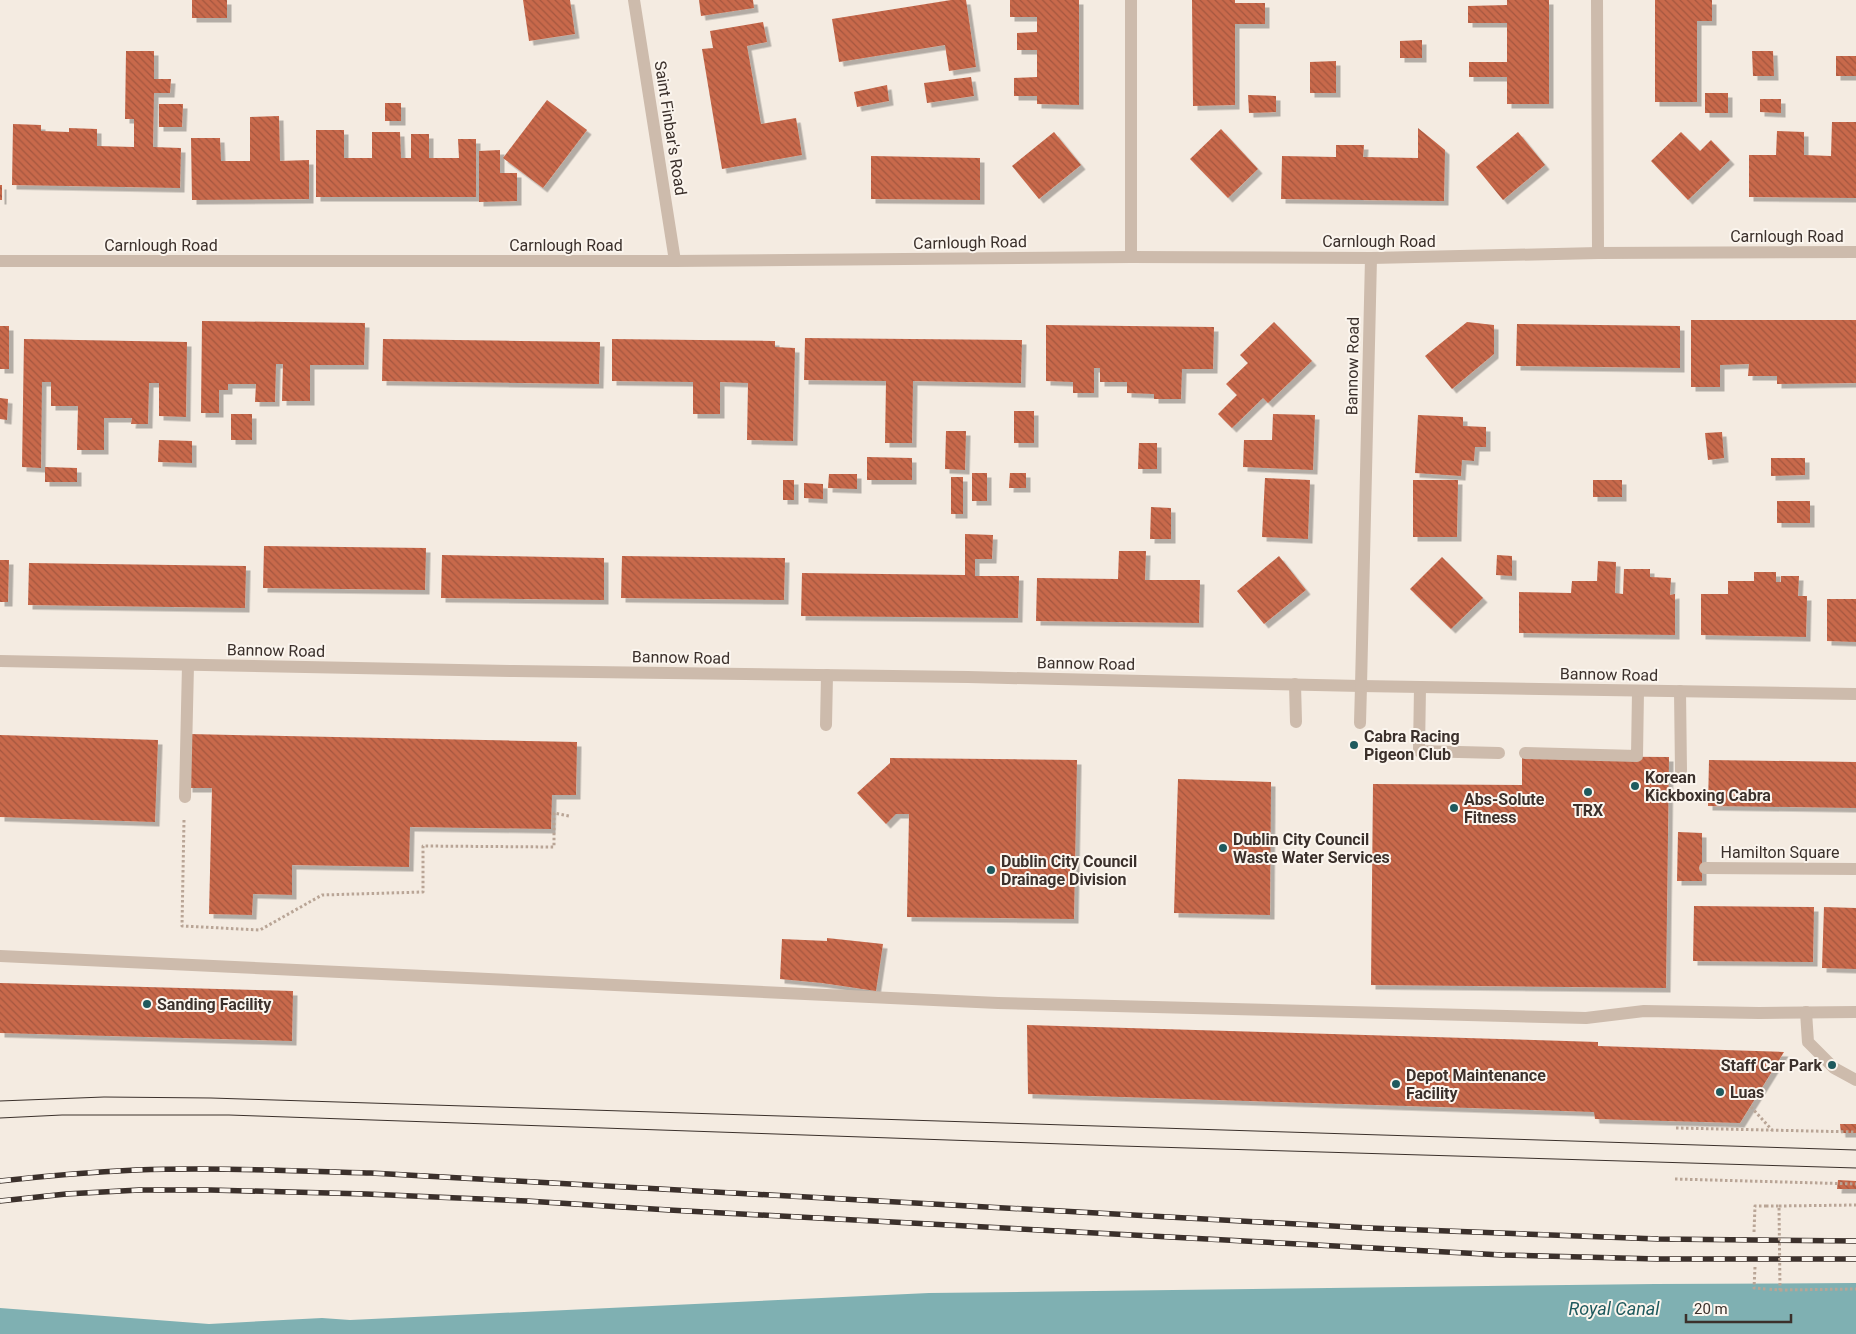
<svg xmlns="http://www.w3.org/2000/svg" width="1856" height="1334" font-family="Roboto,sans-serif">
<defs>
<pattern id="building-back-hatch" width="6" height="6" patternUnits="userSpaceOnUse" patternTransform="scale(1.25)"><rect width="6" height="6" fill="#c8694b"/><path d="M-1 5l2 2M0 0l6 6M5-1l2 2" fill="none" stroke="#a4573f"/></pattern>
<filter id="shadow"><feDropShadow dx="4.5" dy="4.5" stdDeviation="0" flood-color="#0004"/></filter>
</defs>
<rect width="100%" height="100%" fill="#f4ebe1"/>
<path fill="#7fb0b2" d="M1856 1283V1334H0V1308L209 1324 322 1318 350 1320 929 1293 1655 1284Z"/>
<g fill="url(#building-back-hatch)" filter="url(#shadow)">
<rect x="192" y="0" width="35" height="18"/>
<path d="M523 0H570L575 34 529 41Z"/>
<path d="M699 0H753L754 8 701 16Z"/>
<path d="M951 0H966L976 67 949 71 945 45 839 62 832 19Z"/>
<path d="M1010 0H1079V105L1037 104V96H1014V78L1037 77V50H1017V33L1037 32V17H1010Z"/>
<path d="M1192 0H1235V3H1265V24H1235V105L1193 106Z"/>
<path d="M1507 0H1549V104H1507V77H1469V62H1507V23H1468V6L1507 5Z"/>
<path d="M1655 0H1712V21H1697V102H1655Z"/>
<path d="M763 22 767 42 747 46 761 124 796 118 802 155 722 169 702 49 713 48 710 31Z"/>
<path d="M1422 40V58H1400V41Z"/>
<path d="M126 51H154V79H171L170 93H154L153 147 181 148 180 188 12 185 13 124 41 125V131L69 132V128L97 129V146L134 147V119H125Z"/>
<path d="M1752 51H1773L1774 76H1753Z"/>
<rect x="1836" y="56" width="20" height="20"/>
<path d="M1336 61V93H1310V62Z"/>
<path d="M971 77 974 96 927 103 924 83Z"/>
<path d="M887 85 889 101 857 107 854 92Z"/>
<rect x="1705" y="93" width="23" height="20"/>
<path d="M1248 95 1276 96V112L1249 113Z"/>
<path d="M1760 99H1781V113L1760 112Z"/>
<path d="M547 100 587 130 543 188 503 158Z"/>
<rect x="385" y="103" width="16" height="18"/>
<path d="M159 104H183L182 127H159Z"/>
<path d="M279 116 280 161 309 160V199L192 200 191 138H220L221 161H250V117Z"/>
<path d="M1832 122H1856V198L1749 197V155H1776L1777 131 1804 132V155L1831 156Z"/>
<path d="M1418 128 1445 150 1444 201 1281 199 1282 156 1336 157V145H1364L1363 157 1418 158Z"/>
<path d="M1221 129 1258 169 1228 198 1190 159Z"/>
<path d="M316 130H344V158H372V132H400L401 158H411V134H429V158H459L458 139H476V197H316Z"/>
<path d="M1054 132 1081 165 1039 199 1012 166Z"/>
<path d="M1518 132 1545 165 1503 200 1476 167Z"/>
<path d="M1681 132 1700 151 1711 140 1730 160 1688 200 1651 161Z"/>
<path d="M500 150V173H517V201L479 202V151Z"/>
<path d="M871 156 980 158V200L871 199Z"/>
<rect x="0" y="185" width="2" height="15"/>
<path d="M1691 320H1856V383L1777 384V376H1748L1749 364 1720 365V387H1691Z"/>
<path d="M202 321 365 323 364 365H310V401H282L283 364H276L275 402H255L256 384H228V390H219V413H201Z"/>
<path d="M1274 322 1312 361 1268 403 1263 398 1232 428 1218 414 1237 395 1226 384 1248 363 1240 355Z"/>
<path d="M1467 322 1494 325V354L1452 389 1425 356Z"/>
<path d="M1517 324 1680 326V368L1516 366Z"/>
<path d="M1046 325 1214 327 1213 369H1182L1181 399H1154V394L1127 393V382H1100V368H1094V393H1073V382L1046 381Z"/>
<rect x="0" y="326" width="9" height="43"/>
<path d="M805 338 1022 340 1021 383 913 381 912 443H885L886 381 804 380Z"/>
<path d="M24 339 187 342 186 417 159 416V383H149L148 424H131L132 418H104V450H77L78 406H51V382H42L41 468 22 467Z"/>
<path d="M383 339 600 342 599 384 382 381Z"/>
<path d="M612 339 775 341V347L795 348 793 441 747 440 748 383 720 382V414H693V382L612 381Z"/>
<path d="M0 398 8 399 7 420 0 419Z"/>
<rect x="1014" y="411" width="20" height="32"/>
<rect x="231" y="414" width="21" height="26"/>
<path d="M1273 414 1315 415 1313 470 1243 467 1244 440H1272Z"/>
<path d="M1418 415 1463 417V426L1486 427V447H1475L1474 461 1462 460 1461 476 1415 473Z"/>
<path d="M946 431H966L965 470 945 469Z"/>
<path d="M1722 432 1724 458 1708 460 1705 433Z"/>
<path d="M159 440 192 441V463L158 462Z"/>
<path d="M1139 443H1157V469H1138Z"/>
<path d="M867 457 912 458V480H867Z"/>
<path d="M1771 458H1805V475L1771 476Z"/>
<path d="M45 467 77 468V482H45Z"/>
<rect x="972" y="473" width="15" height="28"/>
<path d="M1010 473H1026V488H1009Z"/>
<path d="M829 474H857V489L828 488Z"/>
<rect x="951" y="477" width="12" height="37"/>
<path d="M1265 478 1310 480 1308 539 1262 537Z"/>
<rect x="783" y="480" width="11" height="20"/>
<path d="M1413 480H1458L1457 537H1413Z"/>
<rect x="1593" y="480" width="29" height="17"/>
<path d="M804 483 823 484V499L804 498Z"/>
<rect x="1777" y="501" width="33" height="22"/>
<path d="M1151 507 1171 508V539H1150Z"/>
<path d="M965 534 993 535 992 559H975V576H1019L1018 618 801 616 802 573 965 575Z"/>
<path d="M264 546 426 548 425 590 263 588Z"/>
<path d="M1119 551H1146L1145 580H1200L1199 623 1036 621 1037 578 1118 579Z"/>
<path d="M442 555 604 558V600L441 598Z"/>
<path d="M1497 555 1512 556V576L1496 575Z"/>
<path d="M622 556 785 558 784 600 621 598Z"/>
<path d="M1279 556 1306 590 1264 624 1237 591Z"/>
<path d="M1442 557 1483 598 1451 629 1410 589Z"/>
<path d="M0 560H9L8 602H0Z"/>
<path d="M1598 561 1616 562 1615 593 1623 594 1624 569H1650V577L1671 578 1670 595 1675 594V635L1519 633V592L1571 593 1572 581H1597Z"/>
<path d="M29 563 246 566 245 608 28 605Z"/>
<path d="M1754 572H1776V582H1781V576H1799L1798 596H1807L1806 637 1701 635V594H1728V581H1754Z"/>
<path d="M1827 599H1856V642L1827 641Z"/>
<path d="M189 734 577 742 576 795H552L551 829 410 827 409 867 292 865V895L253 894 252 915 209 914 212 788H188Z"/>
<path d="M0 735 158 740 155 822 0 817Z"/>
<path d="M1522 756 1669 757 1666 988 1371 985 1373 784 1522 785Z"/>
<path d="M890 758 1077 760 1074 919 907 917 909 814H896L886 824 857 793 890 763Z"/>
<path d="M1709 760 1856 762V808L1708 806Z"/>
<path d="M1178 779 1271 782 1270 915 1174 913Z"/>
<path d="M1678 832 1702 833V881H1677Z"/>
<path d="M1694 906 1814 907 1813 962 1693 961Z"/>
<path d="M1824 907 1856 908V969L1822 968Z"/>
<path d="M827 938 883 944 876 991 822 983 780 979 782 939 827 941Z"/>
<path d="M0 983 293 991 292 1041 0 1033Z"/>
<path d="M1027 1025 1598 1042V1046L1784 1052 1740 1123 1595 1119 1594 1112 1028 1094Z"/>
<path d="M1840 1124H1856V1133H1841Z"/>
<path d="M1838 1180 1856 1181V1189H1837Z"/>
</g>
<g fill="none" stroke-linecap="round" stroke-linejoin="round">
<g stroke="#b9a596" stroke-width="3" stroke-dasharray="2.5 2.5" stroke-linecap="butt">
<path d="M184 820 182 926 260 930 322 895 423 892V846L554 847V813L569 816"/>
<path d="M1751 1107 1772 1130"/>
<path d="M1676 1128 1856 1132"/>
<path d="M1675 1179 1856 1184"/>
<path d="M1779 1206 1856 1205"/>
<path d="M1754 1232 1755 1206H1766"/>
<path d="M1755 1267 1754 1288 1767 1289"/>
<path d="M1780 1290 1856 1289"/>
</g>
<g stroke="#cdbbac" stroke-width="12">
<path d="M1295 684 1296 722"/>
<path d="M1420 687 1419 751 1499 753"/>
<path d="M1680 691 1681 771"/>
<path d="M1360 723 1361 686"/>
<path d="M826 725 827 675"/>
<path d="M1525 753 1637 756 1638 691"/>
<path d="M185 797 188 665"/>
<path d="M0 956 998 1003 1586 1018 1644 1011 1759 1013 1856 1012"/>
<path d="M1806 1012 1808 1042 1834 1068 1856 1080"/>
</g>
<g stroke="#cdbbac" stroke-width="12">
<path d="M634 0 675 261"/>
<path d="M1597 0 1598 253"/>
<path d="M1131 257V0"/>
<path d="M0 261H675L1131 257 1371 258 1598 253 1856 252"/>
<path d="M0 661 514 671 968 677 1361 686 1856 694"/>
<path d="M1361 686 1371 258"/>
<path d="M1705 868 1856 869"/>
</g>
<g stroke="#3b302b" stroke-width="1">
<path d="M0 1101 104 1097 211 1098 1856 1150"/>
<path d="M0 1118 62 1115H229L1121 1146 1856 1168"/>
</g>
<g stroke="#3b302b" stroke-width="5.5">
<g id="rail">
<path d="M0 1181C45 1176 91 1172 136 1170 214 1167 293 1171 371 1173L1369 1228 1658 1239 1856 1241"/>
<path d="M0 1201 66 1194 139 1190H211L366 1194 527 1201 669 1210 1502 1255 1658 1259H1856"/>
</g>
</g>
<use href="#rail" stroke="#fbf5ee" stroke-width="4" stroke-dasharray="11" stroke-linecap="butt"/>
<path stroke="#b9a596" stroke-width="3" stroke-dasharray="2.5 2.5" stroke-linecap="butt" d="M1766 1206H1779L1780 1290 1767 1289"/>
</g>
<g fill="#1f5a5e" stroke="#fbf5ee" stroke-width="2">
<circle cx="1354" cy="745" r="5"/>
<circle cx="1635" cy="786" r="5"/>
<circle cx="1588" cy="792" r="5"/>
<circle cx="1454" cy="808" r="5"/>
<circle cx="1223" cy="848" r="5"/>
<circle cx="991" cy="870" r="5"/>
<circle cx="147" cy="1004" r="5"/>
<circle cx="1832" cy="1065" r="5"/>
<circle cx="1396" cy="1084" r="5"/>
<circle cx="1720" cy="1092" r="5"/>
</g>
<g text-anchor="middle" stroke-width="4" stroke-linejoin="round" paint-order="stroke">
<g font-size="16" fill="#3b302b" stroke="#fbf5ee">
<text transform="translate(671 128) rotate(81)" y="6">Saint Finbar's Road</text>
<text x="1787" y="242">Carnlough Road</text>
<text x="1379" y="247">Carnlough Road</text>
<text transform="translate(970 242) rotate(-1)" y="6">Carnlough Road</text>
<text x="161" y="251">Carnlough Road</text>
<text x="566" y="251">Carnlough Road</text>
<text transform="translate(1352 366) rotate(-89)" y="6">Bannow Road</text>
<text transform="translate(276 650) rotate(1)" y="6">Bannow Road</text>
<text transform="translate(681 657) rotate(1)" y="6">Bannow Road</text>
<text transform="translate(1086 663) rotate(1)" y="6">Bannow Road</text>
<text transform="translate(1609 674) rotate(1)" y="6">Bannow Road</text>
<text x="1780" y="858">Hamilton Square</text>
</g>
<g font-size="16" font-weight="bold" fill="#3b302b" stroke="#fbf5ee" text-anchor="start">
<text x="1364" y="742">Cabra Racing<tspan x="1364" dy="18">Pigeon Club</tspan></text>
<text x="1645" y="783">Korean<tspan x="1645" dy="18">Kickboxing Cabra</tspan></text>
<text x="1464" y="805">Abs-Solute<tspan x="1464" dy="18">Fitness</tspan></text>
<text x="1588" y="816" text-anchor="middle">TRX</text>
<text x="1233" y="845">Dublin City Council<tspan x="1233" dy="18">Waste Water Services</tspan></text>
<text x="1001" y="867">Dublin City Council<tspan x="1001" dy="18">Drainage Division</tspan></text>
<text x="157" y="1010">Sanding Facility</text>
<text x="1822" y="1071" text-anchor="end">Staff Car Park</text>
<text x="1406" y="1081">Depot Maintenance<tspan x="1406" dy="18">Facility</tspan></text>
<text x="1730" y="1098">Luas</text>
</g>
<g font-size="18" font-style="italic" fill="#1f5a5e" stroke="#fbf5ee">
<text x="1614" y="1315">Royal Canal</text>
</g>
</g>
<path d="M1686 1314v8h105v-8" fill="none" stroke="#3b302b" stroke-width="2.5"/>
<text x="1694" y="1314" font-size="15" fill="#3b302b" stroke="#fbf5ee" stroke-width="4" paint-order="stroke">20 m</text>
</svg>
